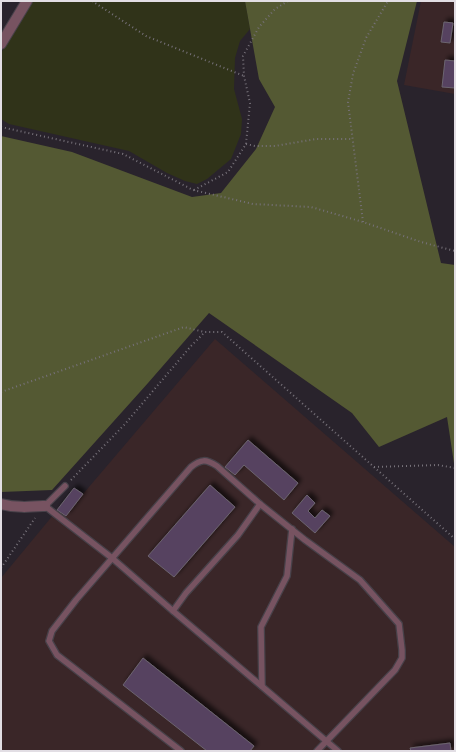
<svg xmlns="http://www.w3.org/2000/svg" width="456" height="752" font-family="'Source Serif 4',serif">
<defs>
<filter id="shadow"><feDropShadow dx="3.5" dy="-3.5" stdDeviation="2" flood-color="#0009"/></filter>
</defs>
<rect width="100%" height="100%" fill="#29232c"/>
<g fill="#3a2628">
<path d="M421 1H455V94L404 85Z"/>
<path d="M215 339 455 547V751H1V578L54 514 74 488 83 494Z"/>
</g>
<path fill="#303319" d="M33 1H245L250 29 240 41 235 58 234 89 242 119 241 134 231 159 207 179 197 184 185 181 167 173 129 151 9 124 1 119V53Z"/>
<path fill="#545933" d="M245 1H417L397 81 441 263 455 265V470L447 417 379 447 352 413 209 313 148 383 52 490 1 492V136L72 152 192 197 221 193 256 149 275 107 259 79Z"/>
<g fill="#574261" stroke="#6b646f" filter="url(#shadow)">
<path d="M444 22 453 23 450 43 441 42Z"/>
<path d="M445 60 455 61V88L442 87Z"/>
<path d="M248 440 298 483 284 500 244 465 235 475 225 467Z"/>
<path d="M210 485 235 507 174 577 148 556Z"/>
<path d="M74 488 83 494 66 516 57 510Z"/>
<path d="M307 495 315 503 308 511 315 518 322 510 330 516 315 533 292 513Z"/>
<path d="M143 658 254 746 250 751H207L123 685Z"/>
<path d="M450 743 451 751H411L410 748Z"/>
</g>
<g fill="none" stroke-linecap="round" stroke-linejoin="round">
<g stroke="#474149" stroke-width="8">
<g id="service">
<path d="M65 486 45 506 112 558 173 611 338 751"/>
<path d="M173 611 186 593 238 535 260 504"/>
<path d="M262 686 261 627 287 576 292 529"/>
<path d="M181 751 57 655 49 641 52 631 76 600 191 467C201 459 206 459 217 466L260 504 305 540 360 580 399 624 402 650V658L395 670 317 751"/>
</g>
</g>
<g stroke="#474149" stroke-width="12">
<g id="minor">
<path d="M1 44 27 1"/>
<path d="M1 504C16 508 29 507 45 506"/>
</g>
</g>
<g stroke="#77727a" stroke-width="2" stroke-dasharray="1 3" stroke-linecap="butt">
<path d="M92 1 146 36 244 76"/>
<path d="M1 127 123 154 193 190 253 204 311 207 363 222 421 242 455 251"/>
<path d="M246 144 255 146H275L316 139H352"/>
<path d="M194 190 228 172 246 144 250 103 244 76 243 56 259 27 275 9 288 1"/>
<path d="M363 222 348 102 353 74 366 38 388 1"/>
<path d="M1 392 184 327 204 332"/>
<path d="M374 467 438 465 455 468"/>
<path d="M71 480 125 424 191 346 205 332H222L455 539"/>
<path d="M1 568 35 518"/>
</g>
<use href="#service" stroke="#775361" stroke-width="5.5"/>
<use href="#minor" stroke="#775361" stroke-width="10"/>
</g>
<rect width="456" height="752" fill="none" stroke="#e2dee4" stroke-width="4"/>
</svg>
